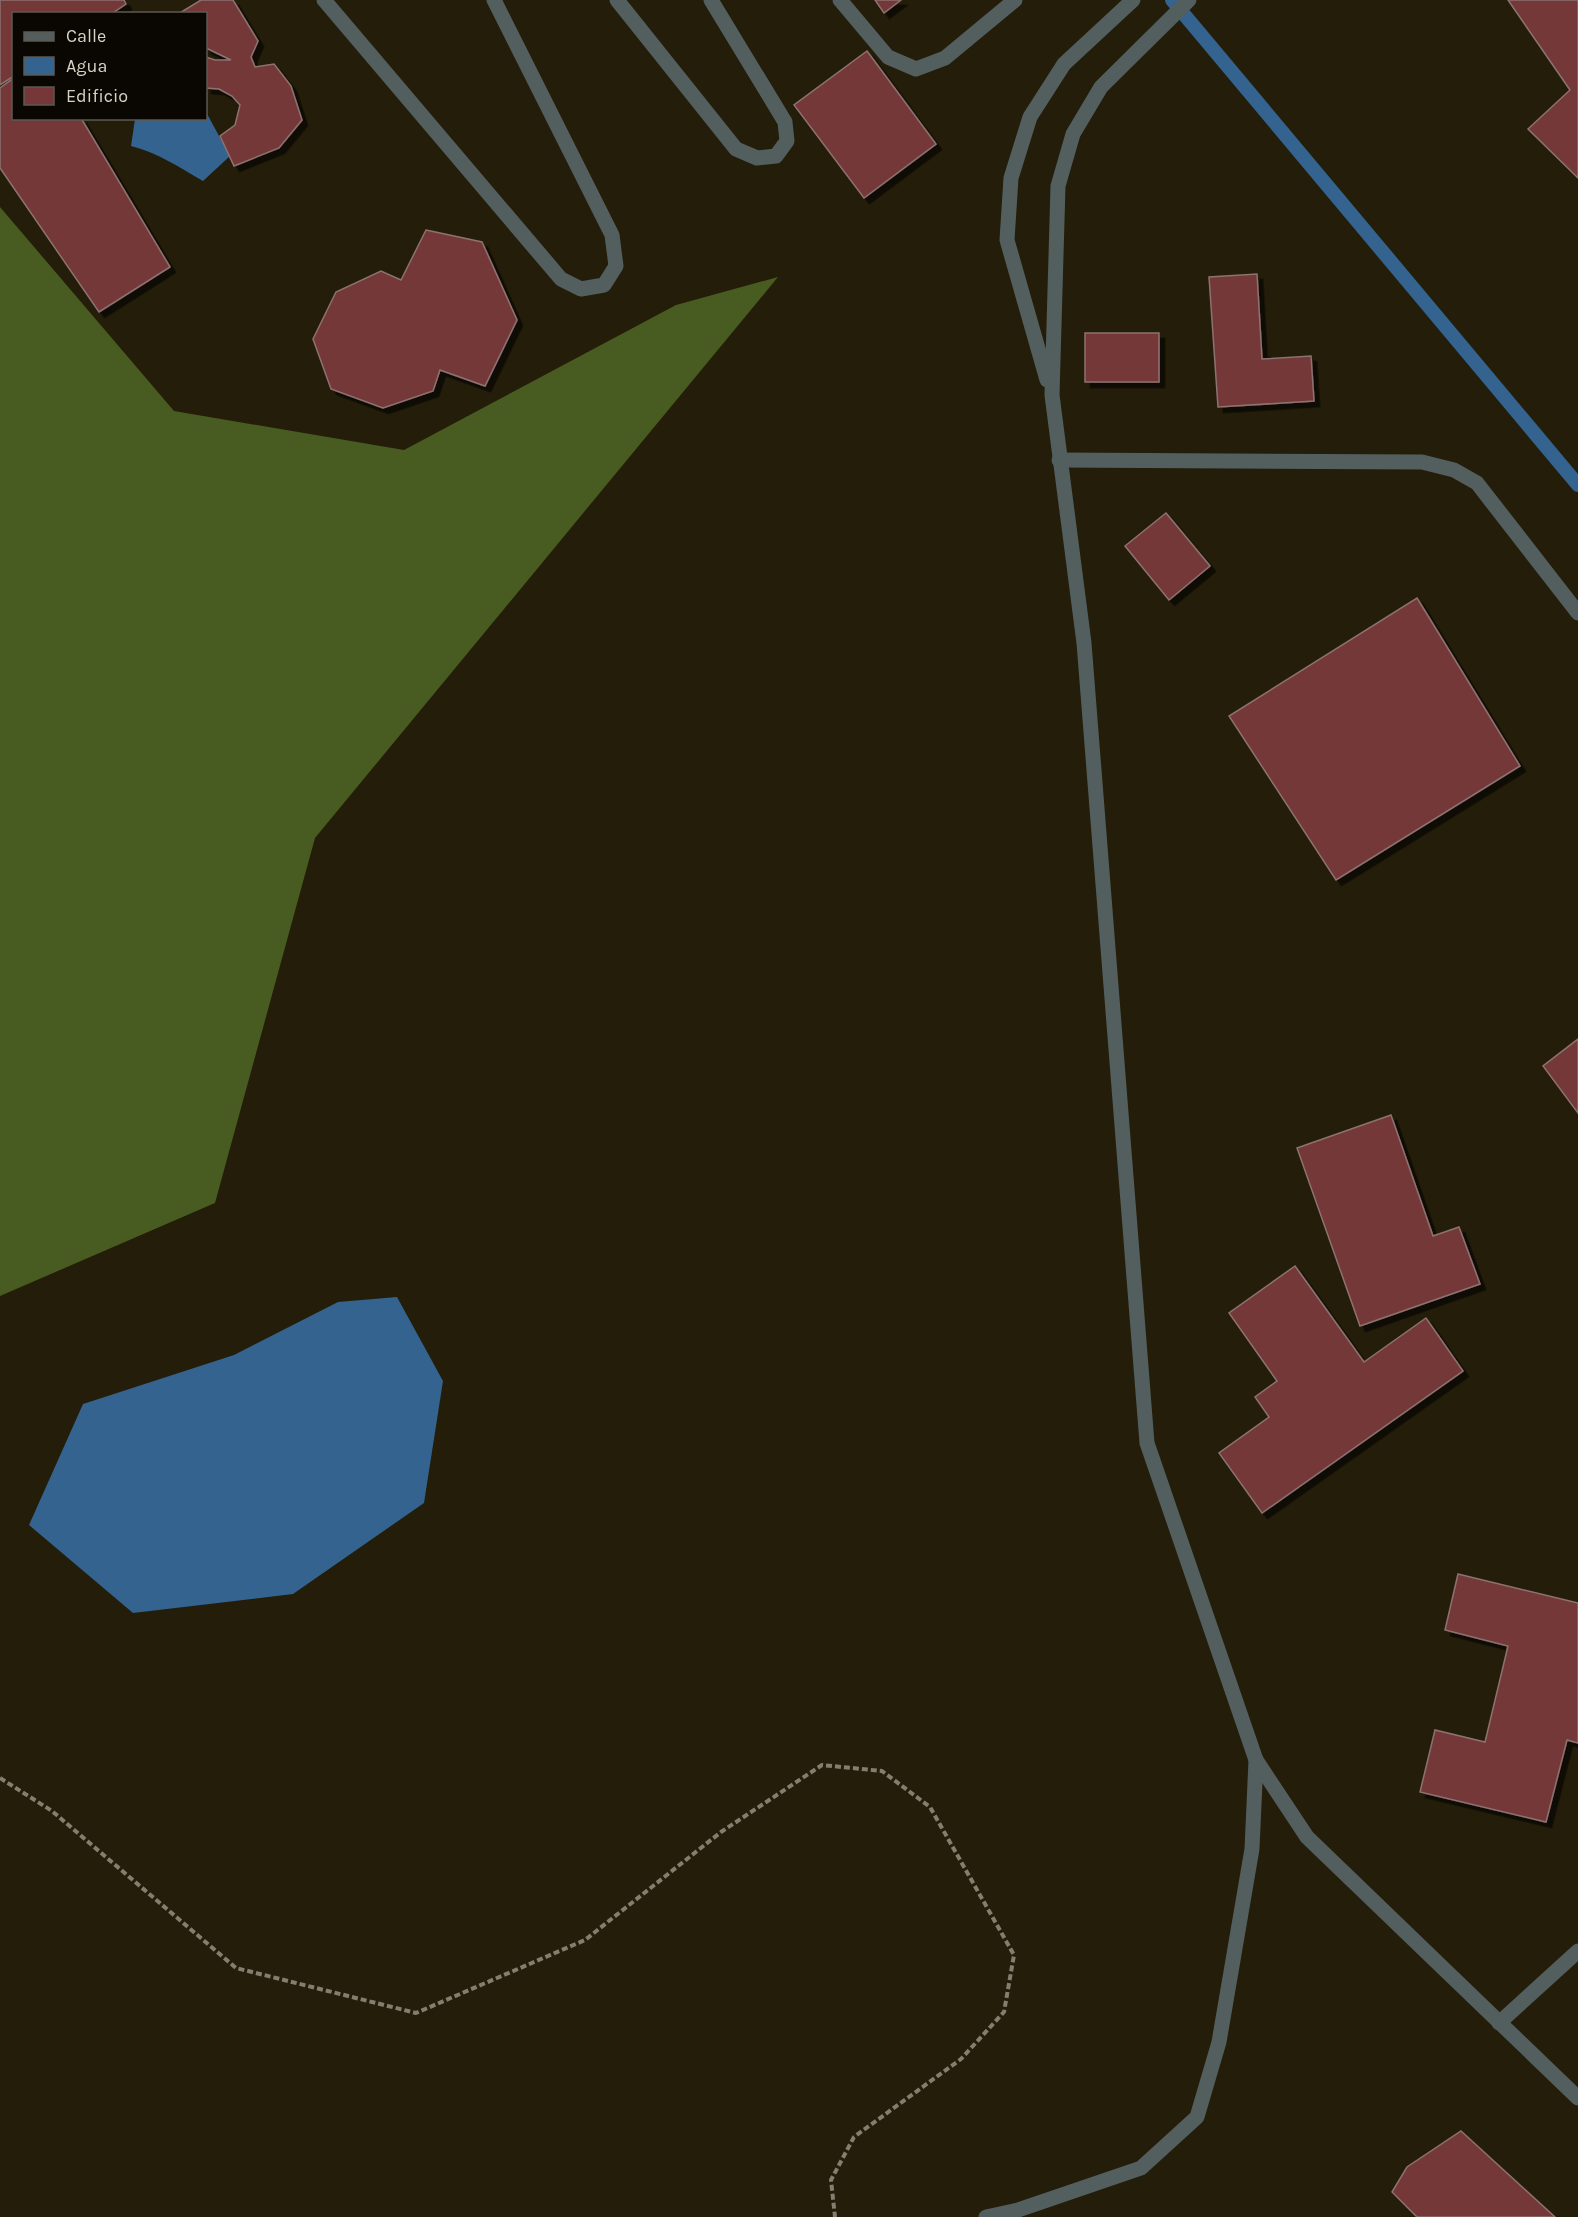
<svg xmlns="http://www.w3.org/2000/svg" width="1578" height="2217" font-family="Karla,sans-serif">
<defs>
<filter id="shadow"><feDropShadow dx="5.5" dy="5.5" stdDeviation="0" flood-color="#0009"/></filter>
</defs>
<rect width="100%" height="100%" fill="#231d09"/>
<path fill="#485b20" d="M0 207 174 411 404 450 676 305 778 277 315 838 215 1203 0 1296Z"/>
<g fill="#33638e">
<path d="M206 112 230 156 203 181C178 167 159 153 131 146L135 119 206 118Z"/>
<path d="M397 1297 443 1381 424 1503 293 1594 133 1613 29 1525 83 1404 234 1355 338 1302Z"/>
</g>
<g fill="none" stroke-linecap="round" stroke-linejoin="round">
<path stroke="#33638e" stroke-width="14" d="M1172 0 1578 485"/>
</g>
<g fill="#753738" stroke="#8d7271" stroke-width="1.5" filter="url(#shadow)">
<path d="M0 0H124L126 4 111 14H14V76L0 85Z"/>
<path d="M201 0H233L258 41 251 57 255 67 274 64 291 86 302 120 279 148 234 166 220 136 235 125 240 105 232 96 219 89 206 88V57L215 60H231L206 48V14H178Z"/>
<path d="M875 0H901L884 13Z"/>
<path d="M1508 0H1578V178L1528 129 1570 90Z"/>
<path d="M867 51 936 144 864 198 794 105Z"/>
<path d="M14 78V118H81L170 267 99 312 0 168V88Z"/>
<path d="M426 230 482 242 517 320 485 386 440 370 433 391 383 408 331 389 313 339 336 292 381 271 401 280Z"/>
<path d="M1257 274 1262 359 1311 356 1314 401 1218 407 1209 277Z"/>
<rect x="1085" y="333" width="74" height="49"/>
<path d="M1166 513 1210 566 1169 600 1125 546Z"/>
<path d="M1417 598 1520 766 1336 880 1229 716Z"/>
<path d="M1578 1039V1113L1543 1066Z"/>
<path d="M1391 1115 1433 1236 1459 1227 1480 1284 1360 1326 1297 1148Z"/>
<path d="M1295 1266 1364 1362 1426 1318 1463 1371 1262 1513 1219 1453 1269 1417 1255 1397 1277 1381 1229 1313Z"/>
<path d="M1458 1574 1578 1603V1743L1567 1740 1546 1822 1420 1792 1435 1730 1485 1742 1508 1646 1445 1630Z"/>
<path d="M1461 2131 1555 2217H1417L1392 2192 1407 2167Z"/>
</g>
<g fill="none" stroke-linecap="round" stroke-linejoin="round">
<path stroke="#837e6e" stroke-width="4" stroke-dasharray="6 3" stroke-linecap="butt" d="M0 1778 52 1811 236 1968 416 2013 585 1940 721 1832 822 1765 882 1771 930 1807 1014 1955 1004 2012 961 2059 854 2137 831 2180 835 2217"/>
<g stroke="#535f5e" stroke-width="15">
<path d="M324 0 561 279 581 289 604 285 616 266 612 235 494 0"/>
<path d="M617 0 736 149 757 158 776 156 787 141 785 122 711 0"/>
<path d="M840 0 888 57 916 69 945 58 1015 0"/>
<path d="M1047 380 1007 240 1011 178 1030 117 1064 64 1133 0"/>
<path d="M1059 460 1422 462 1454 470 1477 483 1578 613"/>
<path d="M1256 1760 1307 1837 1578 2098"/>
<path d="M1499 2023 1578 1951"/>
<path d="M986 2217 1018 2210 1141 2168 1197 2117 1219 2042 1252 1849 1256 1760 1147 1443 1084 643 1052 395 1058 186 1073 134 1101 87 1189 0"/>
</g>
</g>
<rect x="12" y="12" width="195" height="108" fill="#0a0702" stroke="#5c5951" stroke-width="1.5"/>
<rect x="24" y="32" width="30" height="9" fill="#535f5e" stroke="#5c5951" stroke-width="1.5"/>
<text x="66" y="42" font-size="18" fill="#d7d3c7">Calle</text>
<rect x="24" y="57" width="30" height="18" fill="#33638e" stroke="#5c5951" stroke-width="1.5"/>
<text x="66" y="72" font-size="18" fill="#d7d3c7">Agua</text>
<rect x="24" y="87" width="30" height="18" fill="#753738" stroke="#5c5951" stroke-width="1.5"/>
<text x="66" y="102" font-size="18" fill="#d7d3c7">Edificio</text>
</svg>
